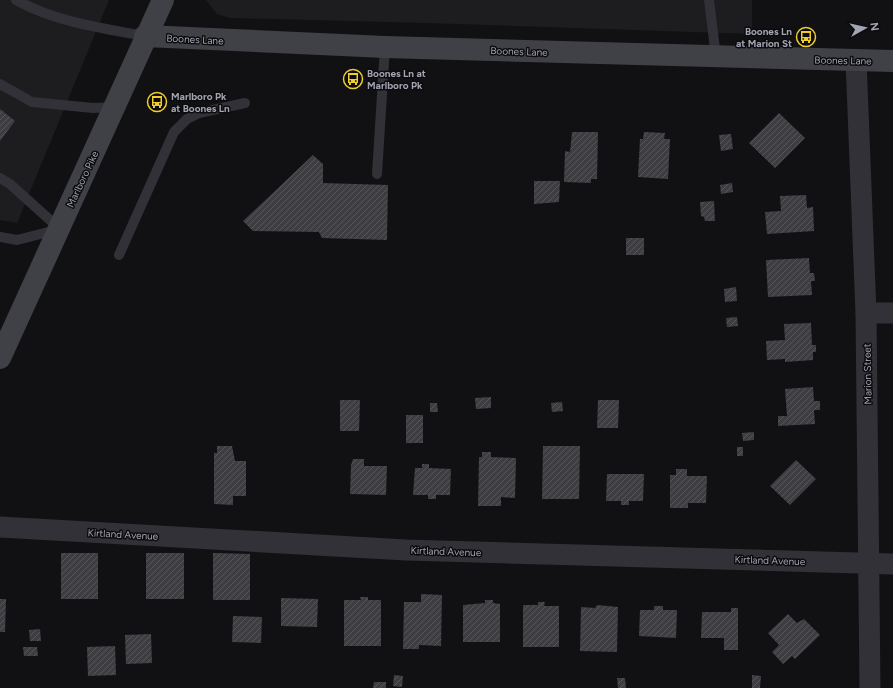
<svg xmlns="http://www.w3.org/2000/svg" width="893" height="688" font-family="Figtree,sans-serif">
<defs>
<pattern id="building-hatch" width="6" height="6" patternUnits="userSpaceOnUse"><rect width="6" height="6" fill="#3d3d42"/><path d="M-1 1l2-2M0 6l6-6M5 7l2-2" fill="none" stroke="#56565b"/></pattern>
</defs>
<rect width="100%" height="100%" fill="#111012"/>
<g fill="#1d1c1f">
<path d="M0 0H109L17 223 0 220Z"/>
<path d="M206 0H752V34L426 23 230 18 217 14Z"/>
</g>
<g fill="url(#building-hatch)">
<path d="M0 109 15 121 0 141Z"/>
<path d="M779 113 805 138 775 168 749 143Z"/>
<path d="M572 132H598L597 179H591V183L564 182 565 151 570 152Z"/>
<path d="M644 132 665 133 664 139H670L668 179 638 177 640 139H643Z"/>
<path d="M731 134 733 149 721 151 719 135Z"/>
<path d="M313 155 323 164V183L388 185 387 240 322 238 319 232 253 231 243 221Z"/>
<path d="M534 181H560L559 202 534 204Z"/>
<path d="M732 183 733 192 721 194 720 185Z"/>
<path d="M806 195 807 208 813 207 814 231 767 234 765 212 781 211 780 196Z"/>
<path d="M714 201 715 221H705L704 217 701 216 700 202Z"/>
<rect x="626" y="238" width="18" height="17"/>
<path d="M809 258 810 273H814L815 281H811L812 295 768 297 766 260Z"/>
<path d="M736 287 737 301 725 302 724 289Z"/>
<path d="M737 317 738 326 727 327 726 318Z"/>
<path d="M811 323 812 345H816V352H813V360L785 362V359L767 360 766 341 785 340 784 324Z"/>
<path d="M813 387 814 401H820V410H814L815 424 778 426V416H787L785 389Z"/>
<path d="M491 397V408L476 409 475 398Z"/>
<path d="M340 400H360L359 431H340Z"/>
<path d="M598 400H619L618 428H597Z"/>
<path d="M562 402 563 411 552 412 551 403Z"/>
<path d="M430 403H437L438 412H430Z"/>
<rect x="406" y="415" width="17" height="28"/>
<path d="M754 432V440L743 441 742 433Z"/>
<path d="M217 446H232L235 461H246V496H233V505L214 504V453H217Z"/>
<path d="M543 446H580L579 499H542Z"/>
<rect x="737" y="447" width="6" height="9"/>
<path d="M482 452H491V457L516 458 515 498 501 497V506H478L479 457H482Z"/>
<path d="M353 459H364V466H387L386 495 350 494 351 465Z"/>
<path d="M796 460 816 479 790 505 770 486Z"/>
<path d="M422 464H429V468L451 469 450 495H436V499H428V495H413L415 468H422Z"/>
<path d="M676 469H687V476H707L706 503H688V508H670V475H676Z"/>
<path d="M607 474H644L643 501H629V505H621V501H606Z"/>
<rect x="61" y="553" width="37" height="46"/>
<rect x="146" y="553" width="38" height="46"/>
<path d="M213 553 250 554V600H213Z"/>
<path d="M421 594 442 595 441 646 419 645V649H403L404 602H421Z"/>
<path d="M360 597H368V600H381V646H344V600H361Z"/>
<path d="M281 598 318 599 317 627 281 626Z"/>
<path d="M0 599H6L5 632H0Z"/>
<path d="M485 600H493V603L500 604V642H463V605L485 603Z"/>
<path d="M538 602H545L544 606H559V647H523V605H538Z"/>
<path d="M597 605 618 607 617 652 580 651 581 607 595 608Z"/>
<path d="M654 606H663V610H677L676 638 639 636 640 610H654Z"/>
<path d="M731 608H738V650H724V638H701L702 612H731Z"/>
<path d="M788 614 797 623 804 619 820 635 795 659 792 656 783 664 772 652 779 645 768 633Z"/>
<path d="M233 616 262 617 261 643 232 642Z"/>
<path d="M40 629 41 641H30L29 630Z"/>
<path d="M151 634 152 663 126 664 125 635Z"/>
<path d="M115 646 116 675 88 676 87 647Z"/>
<path d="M23 647H37L38 656H24Z"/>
<path d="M394 675 403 676 402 687 393 686Z"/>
<path d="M752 675 761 676 760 688H752Z"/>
<path d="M617 678H625L626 688H618Z"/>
<path d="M374 682H386V688H373Z"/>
</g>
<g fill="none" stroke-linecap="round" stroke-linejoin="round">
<g stroke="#323137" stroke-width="10">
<path d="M16 0C56 22 101 28 145 36"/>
<path d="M709 0 716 57"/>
<path d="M0 84 32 102 93 108 116 107"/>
<path d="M377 174 385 47"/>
<path d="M0 178 10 184 60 229 17 240 0 237"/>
<path d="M119 255 174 132 187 119 199 113 245 103"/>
</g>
<g stroke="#323137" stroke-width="21">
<path d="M856 60 866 313 870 688"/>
<path d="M866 313H893"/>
<path d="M0 527 406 550 893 564"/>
</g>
<g stroke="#404047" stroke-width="22">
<path d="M145 36 385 47 893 61"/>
<path d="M0 358 163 0"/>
</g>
</g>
<defs>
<g id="bus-ring" transform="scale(1)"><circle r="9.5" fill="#0c0b0d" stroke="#eecd2c" stroke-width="1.5"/><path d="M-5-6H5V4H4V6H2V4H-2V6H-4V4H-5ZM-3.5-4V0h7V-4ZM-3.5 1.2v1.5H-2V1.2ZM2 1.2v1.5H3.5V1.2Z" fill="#eecd2c"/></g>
</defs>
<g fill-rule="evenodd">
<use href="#bus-ring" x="806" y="37"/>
<use href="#bus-ring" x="353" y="79"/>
<use href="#bus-ring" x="157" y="102"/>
</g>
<g text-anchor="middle" stroke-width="3" stroke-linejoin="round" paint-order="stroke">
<g font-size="10" font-weight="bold" fill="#a2a4b2" stroke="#0c0b0d" text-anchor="start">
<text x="792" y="35" text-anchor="end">Boones Ln<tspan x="792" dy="12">at Marion St</tspan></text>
<text x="367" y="77">Boones Ln at<tspan x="367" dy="12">Marlboro Pk</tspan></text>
<text x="171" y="100">Marlboro Pk<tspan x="171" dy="12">at Boones Ln</tspan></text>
</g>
<g font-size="10" fill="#a2a4b2" stroke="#0c0b0d">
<text transform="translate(195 39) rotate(3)" y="4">Boones Lane</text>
<text transform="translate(519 51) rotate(2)" y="4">Boones Lane</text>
<text transform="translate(843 60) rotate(1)" y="4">Boones Lane</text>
<text transform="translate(82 179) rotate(-65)" y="4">Marlboro Pike</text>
<text transform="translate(867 374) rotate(-91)" y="4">Marion Street</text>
<text transform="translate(123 534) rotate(3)" y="4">Kirtland Avenue</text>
<text transform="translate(446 551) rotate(2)" y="4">Kirtland Avenue</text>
<text transform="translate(770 560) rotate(2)" y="4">Kirtland Avenue</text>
</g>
</g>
<g transform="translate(865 28) rotate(82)" stroke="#0c0b0d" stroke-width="3" paint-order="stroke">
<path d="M0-3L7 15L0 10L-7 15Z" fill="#a2a4b2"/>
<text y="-6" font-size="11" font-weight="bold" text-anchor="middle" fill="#a2a4b2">N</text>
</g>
</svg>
